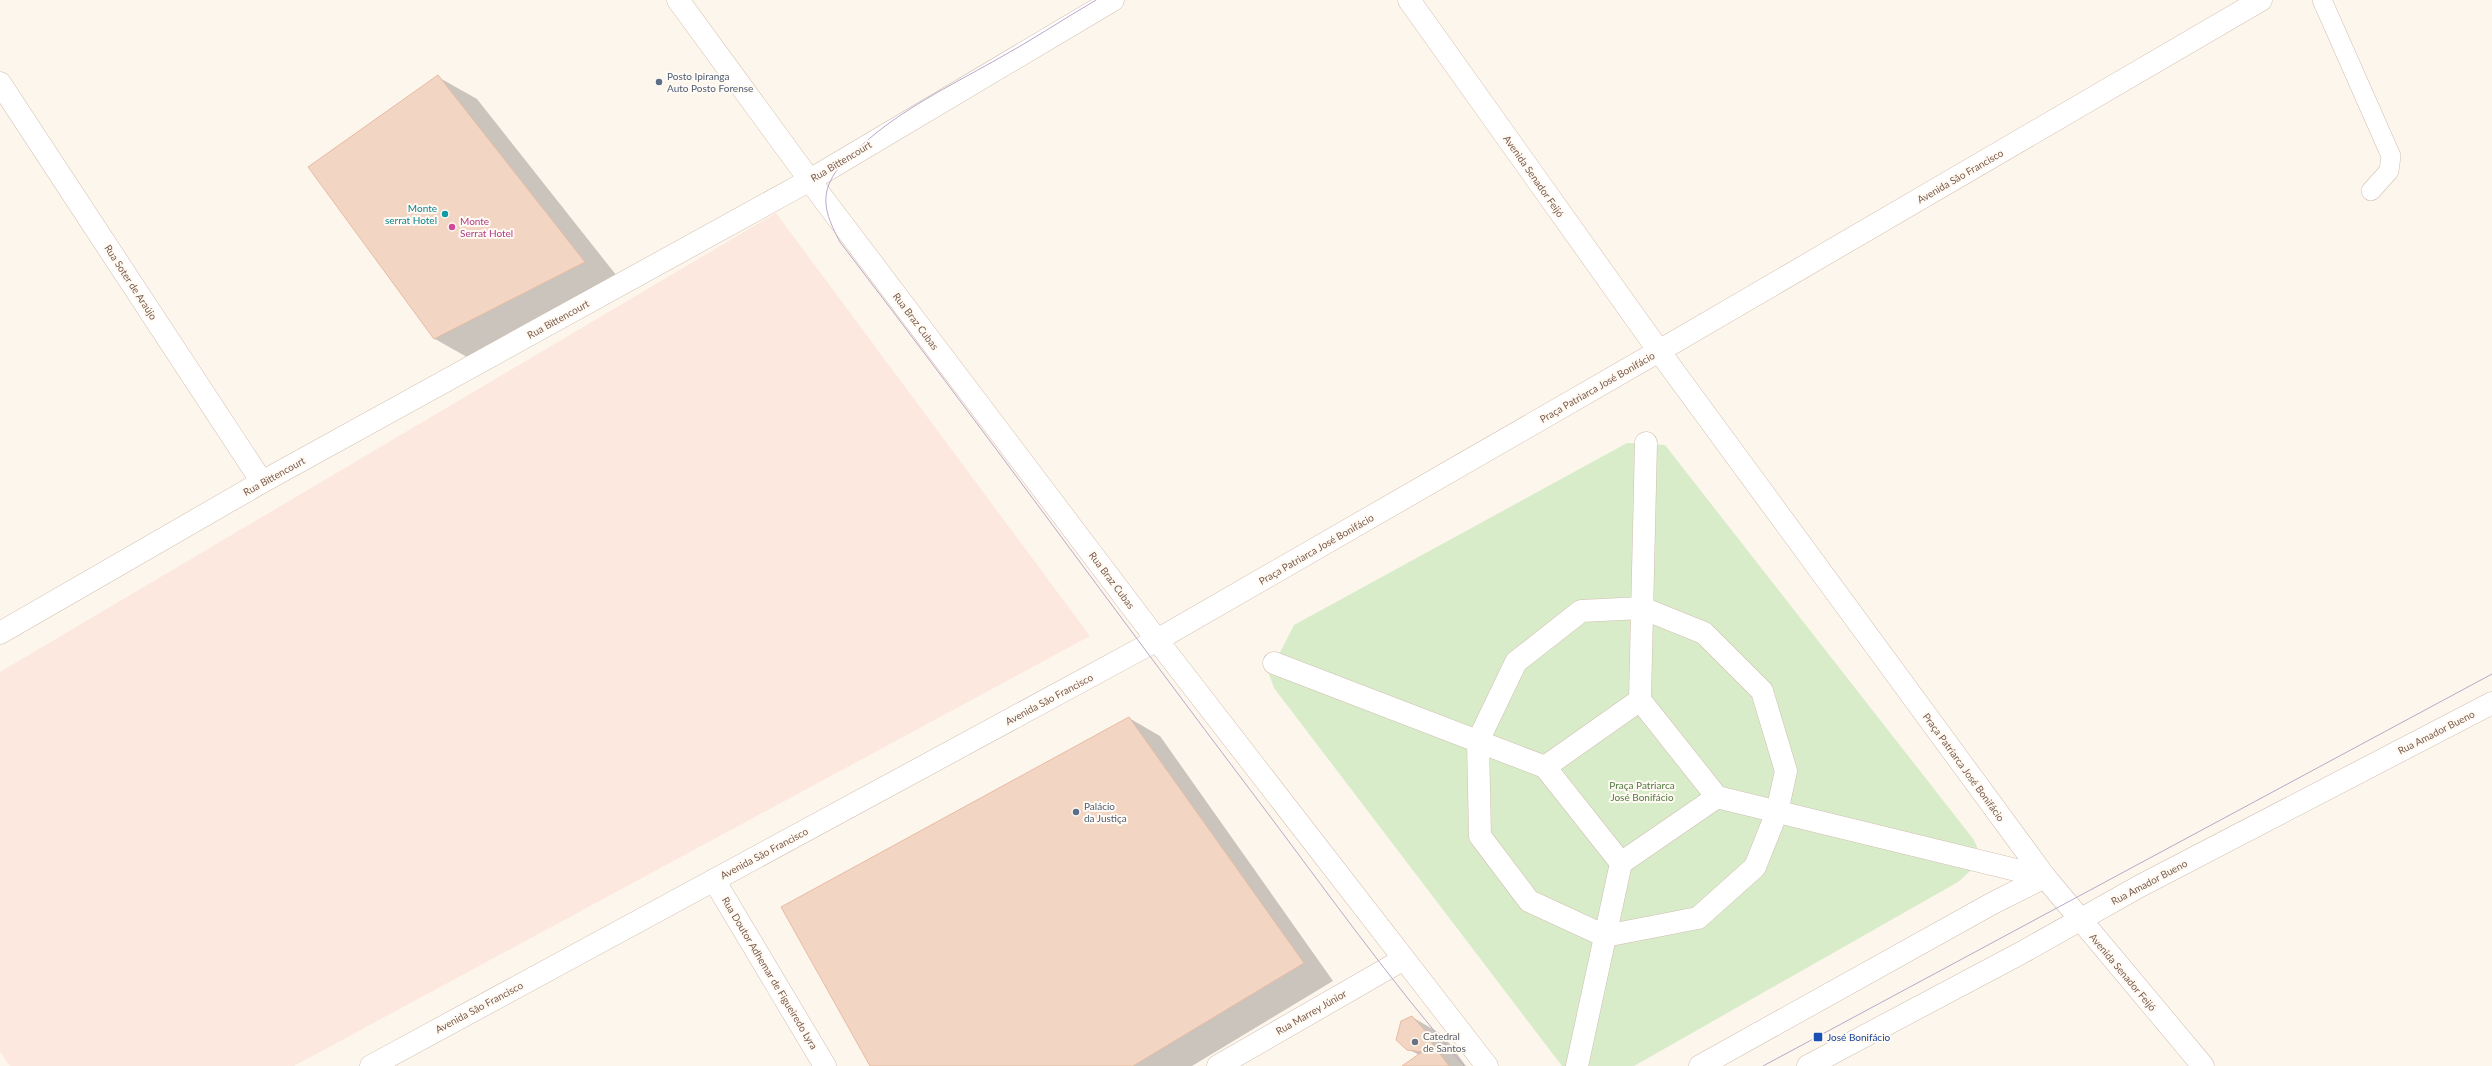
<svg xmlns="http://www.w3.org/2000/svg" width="2492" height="1066" font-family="Lato,sans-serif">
<rect width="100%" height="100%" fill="#fdf6ec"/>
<path fill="#fde8e0" d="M776 213 1090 636 294 1066H10L0 1052V672Z"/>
<path fill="#d8ecc9" d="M1627 443 1665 445 1974 840 1979 852 1978 864 1958 882 1634 1066H1562L1274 688 1269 674 1294 625Z"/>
<g fill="#0003">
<path d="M438 77 477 99 624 285 474 361 435 339Z"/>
<path d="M1129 718 1160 736 1333 981 1192 1066H871Z"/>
<path d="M1412 1017 1443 1035 1466 1066H1404L1419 1055 1408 1049Z"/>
</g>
<g fill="#f3d5c3" stroke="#e6bba3">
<path d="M438 75 585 262 434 339 308 167Z"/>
<path d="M1129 717 1304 963 1133 1066H870L781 907Z"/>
<path d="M1412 1016 1427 1033 1433 1045 1449 1066H1402L1422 1052 1407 1050 1396 1040 1401 1021Z"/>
</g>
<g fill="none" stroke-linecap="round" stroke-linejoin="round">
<g stroke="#d1beb0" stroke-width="20">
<path id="service" d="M2322 0 2391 156 2389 171 2371 191"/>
</g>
<g stroke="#d1beb0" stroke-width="23">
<g id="pedestrian">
<path d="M1642 608 1704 633 1762 691 1786 771 1777 812 1755 867 1698 918 1605 936 1529 901 1480 836 1478 741 1516 662 1581 611Z"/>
<path d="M1274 663 1545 767"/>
<path d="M1640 700 1646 443"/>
<path d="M1717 797 1621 863 1545 767 1640 700 1717 797 2045 877"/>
<path d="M1577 1066 1621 863"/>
</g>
</g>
<g stroke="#d1beb0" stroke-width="23">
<g id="minor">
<path d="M0 83 262 482"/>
<path d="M0 633 262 482 810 180 1113 0"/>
<path d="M714 880 825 1066"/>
<path d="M371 1066 1157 640"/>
<path d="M1218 1066 1404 959"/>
</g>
</g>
<g stroke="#d1beb0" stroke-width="23">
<g id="tertiary">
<path d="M1659 351 2045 877 2203 1066"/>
<path d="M1700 1066 1993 903 2045 877"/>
<path d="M1808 1066 2021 953 2140 886 2492 703"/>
</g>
</g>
<g stroke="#d6c0b0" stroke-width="23">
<g id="secondary">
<path d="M678 0 825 201 1157 640 1487 1066"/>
<path d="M1409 0 1659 351"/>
<path d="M1157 640 1659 351 2261 0"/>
</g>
</g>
<use href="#service" stroke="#fff" stroke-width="19"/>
<use href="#pedestrian" stroke="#fff" stroke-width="22"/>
<use href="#minor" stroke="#fff" stroke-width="22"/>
<use href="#tertiary" stroke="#fff" stroke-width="22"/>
<use href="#secondary" stroke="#fff" stroke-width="22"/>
<g stroke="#b9a8c9" stroke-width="1">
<path d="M1096 0C1062 20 1029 42 994 61 948 87 902 109 862 145 850 155 836 168 830 182 820 203 830 223 840 242 981 426 1117 614 1257 799 1325 889 1390 981 1464 1066"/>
<path d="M1763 1066 2492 674"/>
</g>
</g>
<g fill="#5c6f8a" stroke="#fffaf3" stroke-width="1.5">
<circle cx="659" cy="82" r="4"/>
<circle cx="1076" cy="812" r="4"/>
</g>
<circle fill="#0f9aa8" stroke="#fffaf3" stroke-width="1.5" cx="445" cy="214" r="4"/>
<circle fill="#d1479c" stroke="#fffaf3" stroke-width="1.5" cx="452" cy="227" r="4"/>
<rect fill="#1a4fb4" stroke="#fffaf3" stroke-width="1.5" x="1813" y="1032" width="10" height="10" rx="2"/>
<circle fill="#6b7280" stroke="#fffaf3" stroke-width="1.5" cx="1415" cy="1042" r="4"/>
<g text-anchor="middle" stroke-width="4" stroke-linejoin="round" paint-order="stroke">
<g font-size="10" fill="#4e5e75" stroke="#fffaf3" text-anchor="start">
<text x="667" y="80">Posto Ipiranga<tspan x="667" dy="12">Auto Posto Forense</tspan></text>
<text x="1084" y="810">Palácio<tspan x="1084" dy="12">da Justiça</tspan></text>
</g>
<g font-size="10" fill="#7a5c4d" stroke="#fffaf3">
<text transform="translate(841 161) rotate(-31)" y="4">Rua Bittencourt</text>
<text transform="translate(1534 176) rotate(55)" y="4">Avenida Senador Feijó</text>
<text transform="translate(1960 176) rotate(-30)" y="4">Avenida São Francisco</text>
<text transform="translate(131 282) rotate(57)" y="4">Rua Soter de Araújo</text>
<text transform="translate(558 319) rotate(-29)" y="4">Rua Bittencourt</text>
<text transform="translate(916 321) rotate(53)" y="4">Rua Braz Cubas</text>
<text transform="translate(1597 387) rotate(-30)" y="4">Praça Patriarca José Bonifácio</text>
<text transform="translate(274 476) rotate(-29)" y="4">Rua Bittencourt</text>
<text transform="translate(1316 549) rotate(-30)" y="4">Praça Patriarca José Bonifácio</text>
<text transform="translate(1112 580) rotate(53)" y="4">Rua Braz Cubas</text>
<text transform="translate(1049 699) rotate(-28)" y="4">Avenida São Francisco</text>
<text transform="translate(2436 732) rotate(-27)" y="4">Rua Amador Bueno</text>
<text transform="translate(1964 767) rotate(54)" y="4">Praça Patriarca José Bonifácio</text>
<text transform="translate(764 853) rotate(-28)" y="4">Avenida São Francisco</text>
<text transform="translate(2149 882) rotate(-28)" y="4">Rua Amador Bueno</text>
<text transform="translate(2123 972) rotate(50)" y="4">Avenida Senador Feijó</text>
<text transform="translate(770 973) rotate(59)" y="4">Rua Doutor Adhemar de Figueiredo Lyra</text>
<text transform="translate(479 1007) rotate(-28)" y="4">Avenida São Francisco</text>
<text transform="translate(1311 1012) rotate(-30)" y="4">Rua Marrey Júnior</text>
</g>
<g font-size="10" fill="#0d838f" stroke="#fffaf3" text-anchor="end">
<text x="437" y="212">Monte<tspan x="437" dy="12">serrat Hotel</tspan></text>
</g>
<g font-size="10" fill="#b23c85" stroke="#fffaf3" text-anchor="start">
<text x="460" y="225">Monte<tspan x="460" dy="12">Serrat Hotel</tspan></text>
</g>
<g font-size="10" fill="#537a41" stroke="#fffaf3">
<text x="1642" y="789">Praça Patriarca<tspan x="1642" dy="12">José Bonifácio</tspan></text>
</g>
<g font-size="10" fill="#5b616d" stroke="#fffaf3" text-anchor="start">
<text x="1423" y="1040">Catedral<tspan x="1423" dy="12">de Santos</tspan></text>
</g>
<g font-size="10" fill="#164399" stroke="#fffaf3" text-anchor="start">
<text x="1827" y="1041">José Bonifácio</text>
</g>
</g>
</svg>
